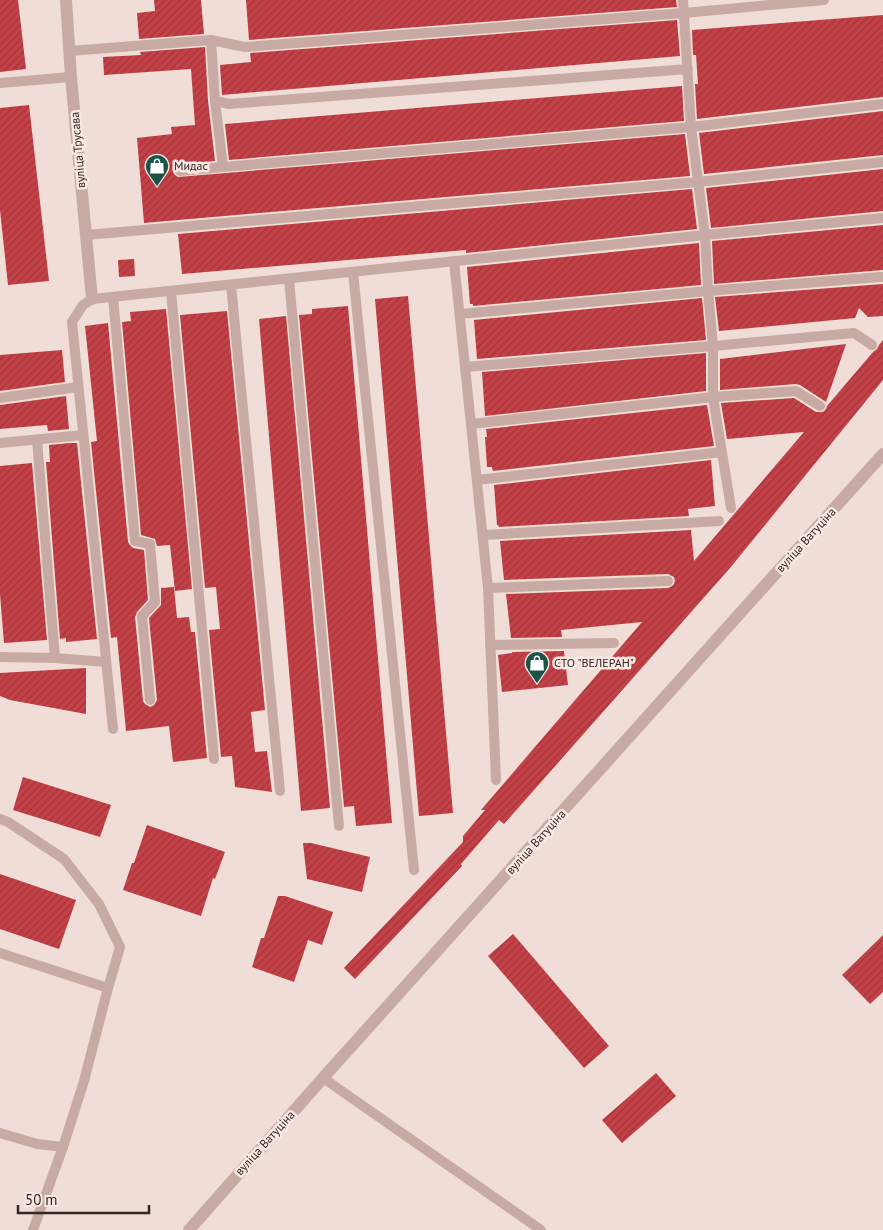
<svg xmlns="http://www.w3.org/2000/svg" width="883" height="1230" font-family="'PT Sans',sans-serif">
<defs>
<pattern id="building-hatch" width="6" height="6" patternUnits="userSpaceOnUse" patternTransform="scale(1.25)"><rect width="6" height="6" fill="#c44147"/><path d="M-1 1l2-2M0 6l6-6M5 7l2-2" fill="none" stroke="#a0363b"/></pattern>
</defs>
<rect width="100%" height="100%" fill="#f0ddd7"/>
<g fill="url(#building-hatch)">
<path d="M0 0H18L26 69 0 72Z"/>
<path d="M154 0H201L204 34 139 39 137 13 155 11Z"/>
<path d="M246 0H676L677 7 249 40Z"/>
<path d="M883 15V97L697 119 695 84H698L696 55H693L692 30Z"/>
<path d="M677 20 680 56 222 95 220 65 251 62 250 53Z"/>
<path d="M205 47 208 101 215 161 176 165 174 168 173 172 175 175 178 177 685 134 690 176 144 223 137 138 172 134 171 127 195 125 191 69 104 75 103 57 141 55 140 52Z"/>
<path d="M682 86 684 121 229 160 225 124Z"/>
<path d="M29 105 49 281 8 285 0 210V108Z"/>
<path d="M883 111V155L704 174 699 133Z"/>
<path d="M883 169V211L711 228 706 188Z"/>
<path d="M692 189 697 229 466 253V250L182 274 178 234Z"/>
<path d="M883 225V270L714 284 712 241Z"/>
<path d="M699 243 701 285 473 306V304H470L467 267Z"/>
<path d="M134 259 135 276 119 277 118 260Z"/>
<path d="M883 284V316L868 317 859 308 855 318 719 331 715 297Z"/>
<path d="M408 296 453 813 419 816 375 299Z"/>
<path d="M702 298 706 340 477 359 474 320Z"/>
<path d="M348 306 392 823 356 826 354 806 344 807 299 315 312 314V309Z"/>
<path d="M166 309 192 589 175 591 170 545 157 546 155 539 141 535 122 322 131 321 130 312Z"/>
<path d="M227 311 265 710 251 712 255 752 267 751 272 792 235 787 232 756 221 757 209 630 220 629 216 587 205 588 180 315Z"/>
<path d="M286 316 330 808 301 811 259 319Z"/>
<path d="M108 323 128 542 130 545 133 548 144 550 148 600 137 612 135 617 143 701 145 704 150 707 154 705 157 700 149 618 161 605V588L174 587 177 618 189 617 191 632H195L207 758 173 762 169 726 126 731 117 637 111 638 91 442 97 441 85 326Z"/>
<path d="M883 340V380L730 568 504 824 499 820 461 864 462 866 355 979 344 968 463 842V836L485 810H481L642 622 561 630 562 637 511 638 506 594 668 588 672 586 674 584 675 580 674 577 668 574 504 580 500 541 691 530 694 561 804 432 727 439 721 403 794 398 816 412H823L826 409 827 406 873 352 877 349 879 345Z"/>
<path d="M846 344 826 402 800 385 796 384 720 390V359Z"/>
<path d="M62 350 65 382 0 391V355Z"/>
<path d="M706 353V391L485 416 482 372Z"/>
<path d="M66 396 69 429 48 431 47 425 0 429V405Z"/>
<path d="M707 405 714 446 493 471 492 467H487L485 437H487L486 429Z"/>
<path d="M70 443H77L97 639 66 642V638L60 639 46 462H50L49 445Z"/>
<path d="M711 460 715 506 688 509 689 516 499 527 498 525H497L494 485Z"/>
<path d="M32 463 47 640 4 643 0 594V466Z"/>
<path d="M564 651 568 685 502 692 498 655 512 653V652Z"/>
<path d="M86 668V714L10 700 0 696V673Z"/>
<path d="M23 777 111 805 100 837 13 810Z"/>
<path d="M147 825 225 852 215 879 213 878 201 916 123 890 132 863H134Z"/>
<path d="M303 843H311L370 857 362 892 307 879Z"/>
<path d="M0 874 76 900 59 949 0 929Z"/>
<path d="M278 896H285L333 912 322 945 308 940 294 982 252 967 261 938H264Z"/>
<path d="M513 934 609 1046 584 1068 488 956Z"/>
<path d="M883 935V992L870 1004 842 975Z"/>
<path d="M656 1073 676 1096 622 1143 602 1120Z"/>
</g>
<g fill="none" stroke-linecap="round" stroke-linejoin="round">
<g stroke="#c8aaa4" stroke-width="10">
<path d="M683 0 691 127 705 235 708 291 713 346V397L731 508"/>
<path d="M211 40 215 101 229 104 688 69"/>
<path d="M69 51 211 40 245 47 684 13 824 0"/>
<path d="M0 83 71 77"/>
<path d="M215 101 223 167 691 127 883 104"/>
<path d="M180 171 223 167"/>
<path d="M86 235 698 182 883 162"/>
<path d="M454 261 488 588 496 780"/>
<path d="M353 272 414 870"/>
<path d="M289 279 339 826"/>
<path d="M231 285 280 791"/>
<path d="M171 291 214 759"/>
<path d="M113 297 135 541 150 544 155 602 142 616 150 700"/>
<path d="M460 314 708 291 880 277H883"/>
<path d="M465 367 713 346 854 333 872 345"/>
<path d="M0 398 78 387"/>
<path d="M471 424 713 397 796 391 820 406"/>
<path d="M37 440 55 658"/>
<path d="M0 443 83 435"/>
<path d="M477 480 722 452"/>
<path d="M483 535 719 521"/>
<path d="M488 588 668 581"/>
<path d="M490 645 614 643"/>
<path d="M0 657 55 658 106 662"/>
<path d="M113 729 72 322 83 305 92 299 705 235 883 218"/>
<path d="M0 819 8 822 64 859 99 904 120 947 108 988"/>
<path d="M0 953 108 988 84 1081 63 1147 33 1230"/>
<path d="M323 1078 541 1230"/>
<path d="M0 1133 37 1144 63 1147"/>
</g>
<g stroke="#c8aaa4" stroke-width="12">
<path d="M66 0 71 77 92 299"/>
<path d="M189 1230 323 1078 883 454"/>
</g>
</g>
<defs>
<g id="shop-pin" transform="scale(1.25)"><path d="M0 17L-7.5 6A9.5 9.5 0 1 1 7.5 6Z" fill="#1c5347" stroke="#f8e8e3"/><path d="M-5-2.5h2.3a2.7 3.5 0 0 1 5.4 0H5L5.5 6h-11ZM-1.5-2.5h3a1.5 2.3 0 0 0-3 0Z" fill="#fff"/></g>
</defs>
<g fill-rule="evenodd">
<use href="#shop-pin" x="157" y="166"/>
<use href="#shop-pin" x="537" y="663"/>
</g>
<g text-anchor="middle" stroke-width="5" stroke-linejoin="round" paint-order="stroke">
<g font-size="12" fill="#332625" stroke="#f8e8e3">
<text transform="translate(78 150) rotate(-95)" y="4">вуліца Трусава</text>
<text transform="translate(806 540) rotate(-48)" y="4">вуліца Ватуціна</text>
<text transform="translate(536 842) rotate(-48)" y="4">вуліца Ватуціна</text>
<text transform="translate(265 1143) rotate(-48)" y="4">вуліца Ватуціна</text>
</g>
<g font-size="12" fill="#332625" stroke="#f8e8e3" text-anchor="start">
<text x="174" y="170">Мидас</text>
<text x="554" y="667">СТО "ВЕЛЕРАН"</text>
</g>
</g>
<path d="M18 1205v8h131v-8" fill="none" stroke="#332625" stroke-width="2.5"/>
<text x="25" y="1205" font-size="15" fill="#332625" stroke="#f8e8e3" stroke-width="4" paint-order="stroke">50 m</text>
</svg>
